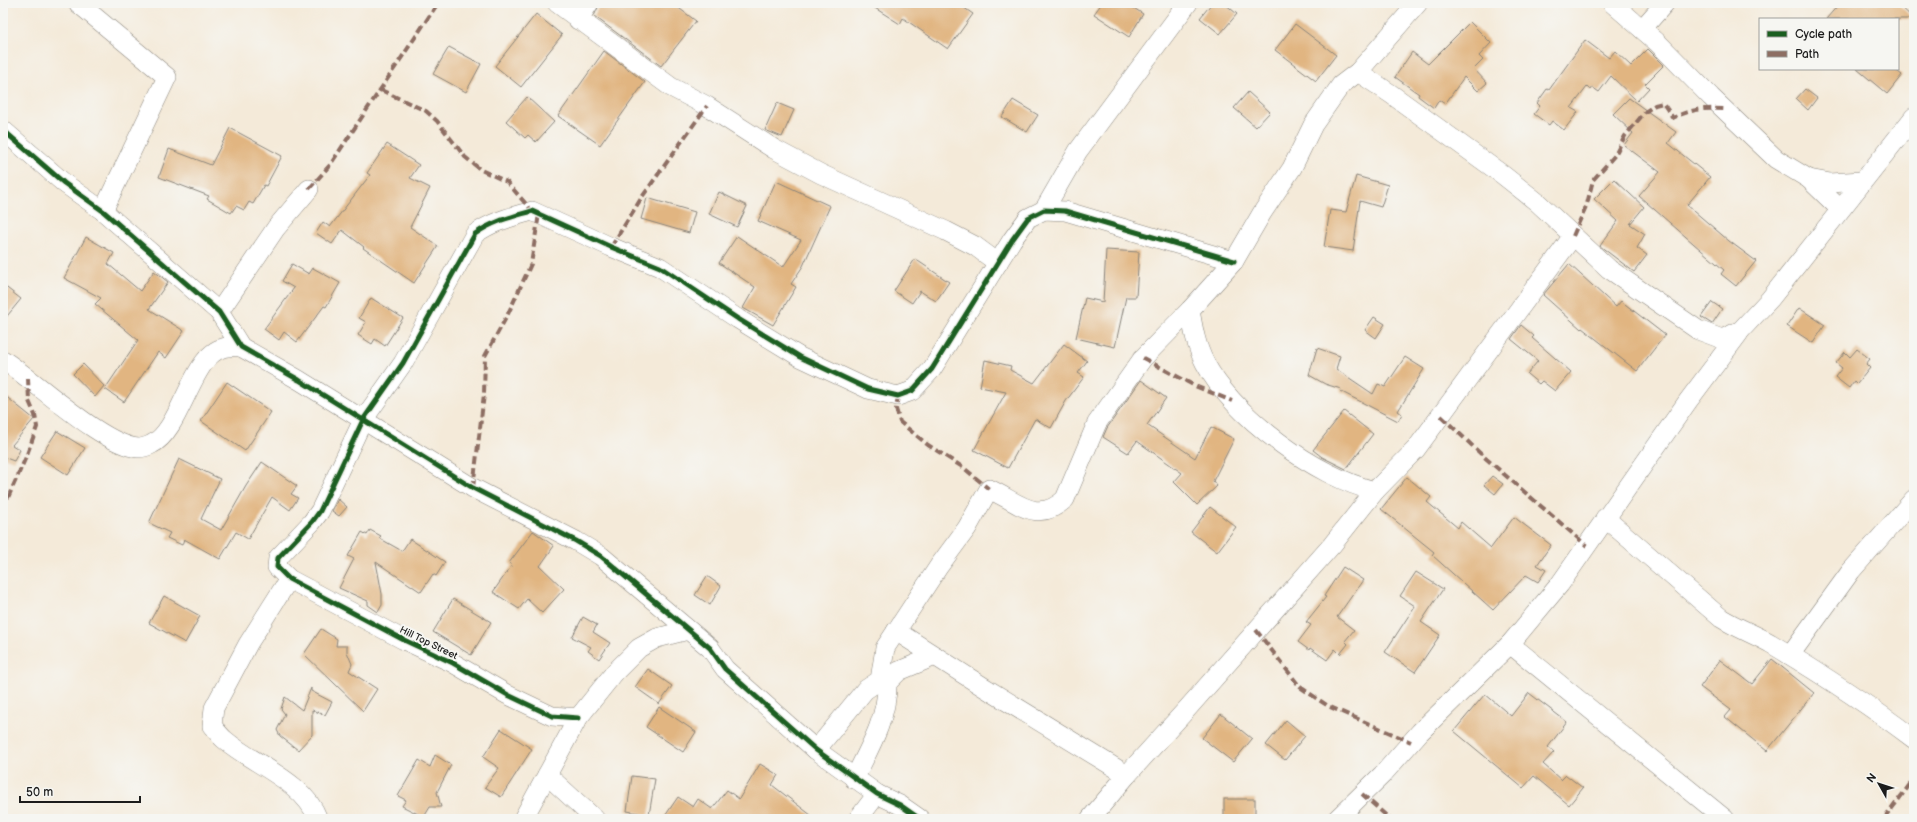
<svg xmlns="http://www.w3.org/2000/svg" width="1917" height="822" font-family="'Balsamiq Sans',sans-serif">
<rect width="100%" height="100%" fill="#f6f6f2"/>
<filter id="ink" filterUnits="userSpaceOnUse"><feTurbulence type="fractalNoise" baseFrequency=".025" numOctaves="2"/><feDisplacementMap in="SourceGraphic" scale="8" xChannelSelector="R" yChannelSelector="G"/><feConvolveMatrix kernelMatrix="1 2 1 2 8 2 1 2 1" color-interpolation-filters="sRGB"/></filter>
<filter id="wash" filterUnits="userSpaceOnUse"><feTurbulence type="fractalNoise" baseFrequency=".012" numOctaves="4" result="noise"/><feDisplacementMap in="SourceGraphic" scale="16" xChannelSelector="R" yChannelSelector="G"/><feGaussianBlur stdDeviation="0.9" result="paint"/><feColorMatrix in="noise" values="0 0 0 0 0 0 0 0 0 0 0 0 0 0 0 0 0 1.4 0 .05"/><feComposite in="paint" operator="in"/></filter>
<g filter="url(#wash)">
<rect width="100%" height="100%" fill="#f4ead9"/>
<g id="blocks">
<g fill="#e1b581">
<path d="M600 3H672L696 21 661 66 594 16Z"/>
<path d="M867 3H957L973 14 948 49 903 18 900 24Z"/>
<path d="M1102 3H1126L1143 14 1129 37 1094 14Z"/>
<path d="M1212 3H1224L1237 14 1220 34 1200 18Z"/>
<path d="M1840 3H1897L1914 19H1826Z"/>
<path d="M536 14 562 35 521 87 495 66Z"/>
<path d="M1470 22 1491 43 1479 56 1483 60 1474 69 1487 83 1478 91 1464 77 1445 104 1439 100 1434 108 1418 96 1419 94 1395 77 1412 52 1428 64Z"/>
<path d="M1295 24 1336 55 1316 81 1275 50Z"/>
<path d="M1585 40 1609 58 1615 51 1631 66 1648 49 1664 65 1645 84 1649 88 1637 101 1611 76 1599 92 1592 87 1590 90 1587 87 1571 108 1578 112 1564 130 1552 121 1549 125 1534 114 1540 106 1537 103 1547 89 1549 90Z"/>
<path d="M449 47 481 64 466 92 433 74Z"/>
<path d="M604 51 645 82 600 145 558 116Z"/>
<path d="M1857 69H1894L1902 75 1887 94Z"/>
<path d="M1805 89 1817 98 1808 110 1796 99Z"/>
<path d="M1248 92 1270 112 1256 127 1234 108Z"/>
<path d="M527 97 554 122 536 142 528 135 525 138 506 121Z"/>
<path d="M1629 98 1676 132 1668 143 1710 177 1687 205 1729 241 1756 261 1736 286 1721 274 1724 270 1639 196 1660 172 1624 145 1633 133 1613 114Z"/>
<path d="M1013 100 1038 115 1027 132 1002 117Z"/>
<path d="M777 103 794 110 782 137 765 130Z"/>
<path d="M230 128 282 156 266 186 264 185 253 204 249 202 244 210 236 206 231 213 207 199 209 196 159 177 169 149 211 165Z"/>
<path d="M387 144 419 165 410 178 430 188 410 227 438 246 414 283 363 248 364 247 342 230 332 244 316 233 323 222 330 227 370 175 367 173Z"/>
<path d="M1356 176 1388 185 1381 207 1360 201 1353 251 1324 247 1330 210 1346 212Z"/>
<path d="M1614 179 1644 207 1630 224 1645 234 1637 248 1647 255 1634 272 1600 246 1618 221 1594 199Z"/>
<path d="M776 181 830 206 803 266 791 284 796 287 773 325 743 308 755 287 719 263 737 236 783 267 801 240 758 221Z"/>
<path d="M719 192 747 206 737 227 709 214Z"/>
<path d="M647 198 695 212 689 233 641 219Z"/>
<path d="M86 237 114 253 108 264 140 291 154 271 168 282 149 309 184 331 166 358 158 352 124 402 105 389 138 340 95 304 101 298 64 278Z"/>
<path d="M1106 250 1139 252 1136 297H1126L1115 347 1076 338 1085 298 1103 302Z"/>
<path d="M915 259 949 282 936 301 920 291 912 303 894 291Z"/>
<path d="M292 264 309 274 313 268 340 283 326 307 324 306 297 342 284 332 279 340 264 329 294 288 282 281Z"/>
<path d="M1569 264 1616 307 1621 301 1665 335 1637 371 1582 328 1581 329 1543 295Z"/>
<path d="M3 285 21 299 3 321Z"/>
<path d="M371 298 403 318 385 346 375 339 372 344 358 335 366 322 359 318Z"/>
<path d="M1712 302 1722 309 1712 324 1701 317Z"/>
<path d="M1799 308 1825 325 1813 343 1787 326Z"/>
<path d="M1374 317 1385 324 1376 338 1365 330Z"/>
<path d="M1521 325 1534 336 1532 338 1571 372 1555 391 1542 381 1539 384 1527 374 1538 361 1511 339Z"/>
<path d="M1064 344 1087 361 1078 373 1084 377 1066 401 1051 428 1035 419 1008 468 974 450 1006 392 980 387 985 360 1011 366 1010 370 1034 383Z"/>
<path d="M1317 348 1340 356 1336 369 1373 394 1378 384 1385 387 1405 357 1424 369 1398 411 1402 414 1398 421 1340 391 1341 389 1325 384 1309 375Z"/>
<path d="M1857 349 1870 359 1866 364 1870 368 1857 384 1854 381 1849 388 1835 377 1842 368 1836 363 1845 352 1850 357Z"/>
<path d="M83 364 104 386 95 397 73 374Z"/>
<path d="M1141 380 1166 398 1147 425 1195 458 1211 427 1234 439 1213 481 1217 486 1197 505 1174 482 1182 473 1137 441 1128 453 1103 437 1107 428Z"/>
<path d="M227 382 271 412 245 451 201 421Z"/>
<path d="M3 394 34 419 12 445 20 450 14 461 3 457Z"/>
<path d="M1344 411 1373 434 1346 469 1322 457 1313 450Z"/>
<path d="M57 431 85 448 68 475 40 457Z"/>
<path d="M179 459 220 479 201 519 221 530 246 486 262 462 297 486 291 494 298 498 290 510 272 497 248 539 236 532 220 559 184 539 182 545 167 538 170 533 149 523Z"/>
<path d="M1492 476 1503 484 1495 494 1484 485Z"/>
<path d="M1407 477 1431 497 1427 502 1458 528 1461 522 1491 548 1514 517 1551 545 1537 565 1546 570 1538 582 1526 575 1493 610 1432 555 1434 552 1381 509Z"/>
<path d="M338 499 347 507 339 516 332 511Z"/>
<path d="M1210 507 1236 527 1217 552 1191 532Z"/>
<path d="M370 530 381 536 379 538 402 551 410 539 445 562 436 576 433 574 421 592 376 562 382 594V605L378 612 368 605V601L339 588 354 559 348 556 362 532 367 535Z"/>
<path d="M533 531 554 546 540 566 564 589 542 613 527 599 519 609 493 592 512 565 509 563Z"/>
<path d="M1343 567 1363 580 1337 617 1354 630 1345 641 1348 644 1340 654 1335 649 1327 660 1310 648 1309 650 1298 642 1311 625 1306 622 1326 597 1324 596Z"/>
<path d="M1416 572 1443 589 1421 622 1440 635 1415 672 1385 652 1415 606 1400 596Z"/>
<path d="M707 576 721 586 710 605 695 595Z"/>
<path d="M164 596 200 616 185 643 149 623Z"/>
<path d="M453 599 491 622 471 655 433 632Z"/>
<path d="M583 617 597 625 593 632 610 643 599 659 588 651 591 647 572 637Z"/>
<path d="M321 629 337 639 336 646H347V652L352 664 349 671 377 689 363 711 304 654Z"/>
<path d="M1772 659 1814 693 1767 751 1725 717 1731 710 1700 687 1720 660 1752 684Z"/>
<path d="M648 669 672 686 659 704 635 687Z"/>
<path d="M311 688V691L332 702 325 715 312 710V735L298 750 280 736 277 730 285 714 281 709 285 697 302 710Z"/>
<path d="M1529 693 1567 722 1548 747 1554 752 1543 764 1561 780 1566 775 1583 788 1569 805 1534 776 1523 788 1454 731 1485 694 1511 716Z"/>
<path d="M659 707 696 732 683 752 646 727Z"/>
<path d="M1221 714 1252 739 1233 762 1202 738Z"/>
<path d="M1286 720 1305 736 1285 760 1266 745Z"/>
<path d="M501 729 532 749 501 797 485 787 499 768 483 757Z"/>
<path d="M435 755 451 765 437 792 441 807H430L424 817 402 806 406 800 398 796 419 760 430 767Z"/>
<path d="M760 764 778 775 772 785 816 819H663L678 797 693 807 698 799 712 809 727 790 739 799Z"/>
<path d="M632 776 655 779 649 815 627 811Z"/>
<rect x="1224" y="799" width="31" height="20"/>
</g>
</g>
</g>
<g filter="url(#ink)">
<use href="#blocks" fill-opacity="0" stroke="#88837a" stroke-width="1"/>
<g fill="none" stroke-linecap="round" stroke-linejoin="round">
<g stroke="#88837a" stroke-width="20">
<g id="street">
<path d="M78 3 167 77 103 211"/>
<path d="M557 3 671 87 707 106 774 149 821 174 946 231 975 246 998 263"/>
<path d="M1612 3 1658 43 1711 97 1776 159 1809 179 1840 209"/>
<path d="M578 20 589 3"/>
<path d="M1642 29 1665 3"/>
<path d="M1358 72 1391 94 1503 175 1537 202 1609 269 1698 330 1722 339 1741 330 1770 299 1914 117"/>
<path d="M3 130 64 183 103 211 219 312 241 347 299 380 473 488 576 541 601 556 710 648 725 669 816 750 877 794 900 805 920 819"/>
<path d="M1809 179 1830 183 1862 181"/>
<path d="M1044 210 1078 151 1188 3"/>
<path d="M1190 310C1193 328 1196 346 1205 363 1234 417 1316 477 1375 491"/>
<path d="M219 312 276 228 309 189"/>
<path d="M3 360C36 381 102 445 138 448 142 448 149 446 152 444 181 430 192 355 223 348 228 346 235 347 241 347"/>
<path d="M1605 518 1721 618C1737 628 1754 634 1770 643 1820 673 1868 704 1914 739"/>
<path d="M289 579 248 644 214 708 212 726C216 730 220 736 225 740 254 765 304 781 318 819"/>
<path d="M896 631 982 686 1127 775"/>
<path d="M1510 644 1725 819"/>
<path d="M1790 655 1851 571 1914 499"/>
<path d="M887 683 899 671 935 656"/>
<path d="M578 718 552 716 508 695 453 663 404 640 289 579 277 567 278 558 312 522 320 511 363 420 403 363 475 234C493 221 512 217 532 211L611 247 660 267 738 319 800 357 868 389 898 396 912 391 932 369 1012 240 1028 218 1044 210 1065 211 1234 261"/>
<path d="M816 750 865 690 880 680 885 648 939 566 967 528 989 489C1018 502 1037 525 1065 499L1097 423 1143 358 1190 310 1234 261 1262 213 1292 168 1313 125 1341 85 1358 72 1418 3"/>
<path d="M547 775 595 819"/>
<path d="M854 779C869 749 888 717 887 683L880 680"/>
<path d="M523 819 578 718 615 672 639 648 657 638 688 630"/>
<path d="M858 819 877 794"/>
<path d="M1090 819 1127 775 1187 709 1332 545 1375 491 1416 449 1573 236"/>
<path d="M1337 819 1383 774 1420 732 1510 644 1560 584 1688 401 1739 333"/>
</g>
</g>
<use href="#street" stroke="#fff" stroke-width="19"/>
<g stroke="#8d6e63" stroke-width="4" stroke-dasharray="8 4" stroke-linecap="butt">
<path d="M381 90 426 111 437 121 465 157 481 170 507 182 532 211"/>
<path d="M309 189 330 165 438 3"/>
<path d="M1573 236 1587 204 1593 180 1615 155 1625 136 1645 112 1655 105 1663 103 1673 118C1691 109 1704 108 1724 109"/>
<path d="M611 247 642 197 707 106"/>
<path d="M1143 358 1195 386 1232 401"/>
<path d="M898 396 896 409 900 422 928 445 964 468 989 489"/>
<path d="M1441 416 1482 455 1587 546"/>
<path d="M473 488 484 394 485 356 507 316 531 264 539 214"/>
<path d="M3 509 26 457 37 427 35 415 29 401 28 378"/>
<path d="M1256 630 1300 687 1328 706 1411 742"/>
<path d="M1362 794 1390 819"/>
<path d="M1884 819 1914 779"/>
</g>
<g stroke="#f6f6f2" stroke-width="8">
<g id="cycleway">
<path d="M3 130 64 183 103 211 219 312 241 347 299 380 473 488 576 541 601 556 710 648 725 669 816 750 877 794 900 805 920 819"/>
<path d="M578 718 552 716 508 695 453 663 404 640 289 579 277 567 278 558 312 522 320 511 363 420 403 363 475 234C493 221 512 217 532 211L611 247 660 267 738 319 800 357 868 389 898 396 912 391 932 369 1012 240 1028 218 1044 210 1065 211 1234 261"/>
</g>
</g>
<use href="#cycleway" stroke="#1b5e20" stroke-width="5"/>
</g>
</g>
<g text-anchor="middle" stroke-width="4" stroke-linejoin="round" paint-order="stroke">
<g font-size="10" fill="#1c1c1c" stroke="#f6f6f2">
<text transform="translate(429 642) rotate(26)" y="4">Hill Top Street</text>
</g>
</g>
<rect width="1917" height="822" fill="none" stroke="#f6f6f2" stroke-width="16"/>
<rect x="1759" y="18" width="140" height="52" fill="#f6f6f2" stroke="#9f9f9c"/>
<rect x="1767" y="31" width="20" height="6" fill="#1b5e20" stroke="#9f9f9c"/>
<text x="1795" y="38" font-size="12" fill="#1c1c1c">Cycle path</text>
<rect x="1767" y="51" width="20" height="6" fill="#8d6e63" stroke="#9f9f9c"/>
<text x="1795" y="58" font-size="12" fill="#1c1c1c">Path</text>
<g transform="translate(1879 784) rotate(309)" stroke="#f6f6f2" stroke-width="3" paint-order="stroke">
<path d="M0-3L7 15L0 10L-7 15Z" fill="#1c1c1c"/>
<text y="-6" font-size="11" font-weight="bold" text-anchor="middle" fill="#1c1c1c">N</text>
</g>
<path d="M20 796v6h120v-6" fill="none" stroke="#1c1c1c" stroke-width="2"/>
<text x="26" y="796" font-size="12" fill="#1c1c1c" stroke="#f6f6f2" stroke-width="3" paint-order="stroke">50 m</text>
</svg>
